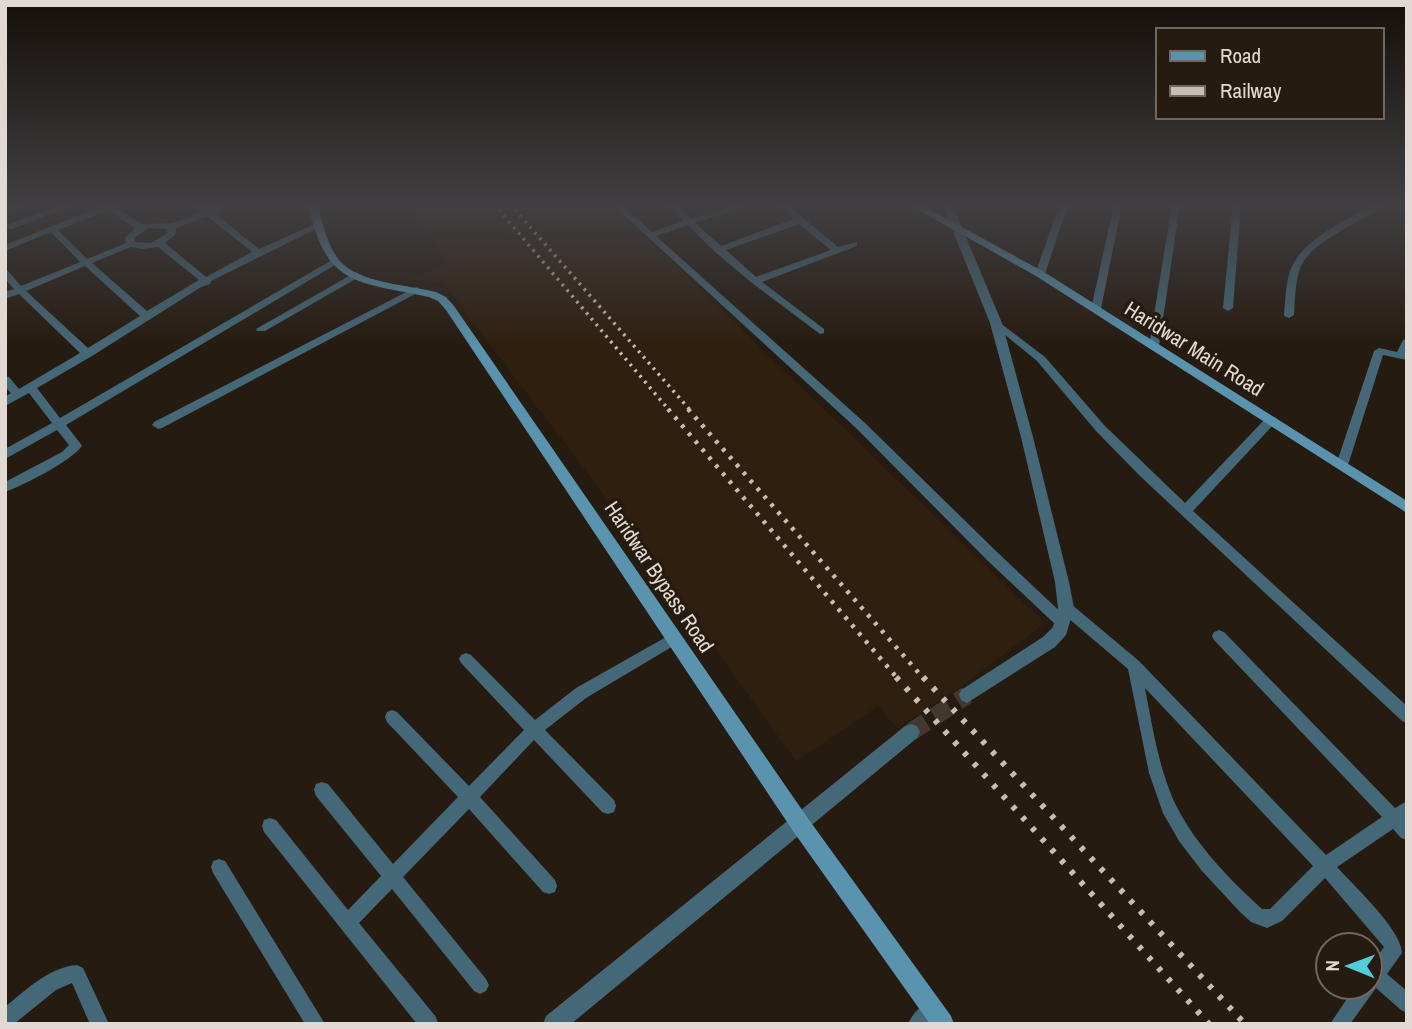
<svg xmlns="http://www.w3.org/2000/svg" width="1412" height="1029" font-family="'Archivo Narrow',sans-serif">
<rect width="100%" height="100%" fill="#261b10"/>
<path fill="#2f1f0f" d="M407 204H612L1045 623 962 686 897 728 878 706 796 761 631 531 444 284 410 279 447 264Z"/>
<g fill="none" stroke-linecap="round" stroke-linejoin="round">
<path stroke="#42382d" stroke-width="18" stroke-dasharray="18 10" stroke-linecap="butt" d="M911 732 967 695"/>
<g fill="#456879" fill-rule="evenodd">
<path d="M18 204H29L5 213V208Z"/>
<path d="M64 204H75L12 229 5 228 6 225Z"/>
<path d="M107 204H118L115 207 142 224 173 223 202 212 194 204H203L209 208 219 204H229L214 213 259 249 315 224 322 226 211 281 210 284 201 287 92 356 37 388 60 418 332 260 335 259 340 262 66 425 80 443 82 446C70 462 24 485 5 492V482L62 452 69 445 57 430 5 459V449L52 423 29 393 5 406V397L11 393 5 387V376L9 377 19 389 80 353 19 294 5 299V292L14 289 5 279V270L8 271 21 286 80 262 51 232 5 251V245ZM108 210 135 228 125 238 126 243 87 259 58 230ZM207 216 252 252 206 277 165 243 175 235 176 228ZM148 228 167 229 168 233 151 243 135 242 134 238ZM131 247 142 249 158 247 199 280 147 311 92 263ZM85 266 140 316 88 348 26 291Z"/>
<path d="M612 204H621L652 232 683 221 665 204H674L691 219 737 204H749L748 206 695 223 721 246 794 219 777 204H786L838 247 857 242V246L762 282 824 329V333L820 334 752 283 715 252 688 225 656 236 865 423 997 552 1067 618 1069 622 1067 626 1062 628 1057 626 987 560 857 429ZM799 224 831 250 756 277 726 250Z"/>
<path d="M1060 204H1068L1045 274 1040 277 1037 276 1035 274Z"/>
<path d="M1114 204H1122L1101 309 1096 312 1091 309Z"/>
<path d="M1172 204H1180L1159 346 1154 349 1149 346Z"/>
<path d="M1233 204H1241L1233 308 1228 311 1223 308Z"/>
<path d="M1375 204H1385C1364 222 1312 240 1301 266 1295 281 1295 299 1294 315L1289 318 1286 317 1284 315C1286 298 1285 276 1295 261 1309 237 1351 217 1375 204Z"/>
<path d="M356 272 361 275 359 277 265 331H257L256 329Z"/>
<path d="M416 287 419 288V292L162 428 158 429 152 425 154 422Z"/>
<path d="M996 320 1045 357 1104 425 1185 503 1267 417H1275L1277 420 1275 423 1193 511 1407 706V723L1402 721 1140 476 1096 431 1037 361 993 325 991 323Z"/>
<path d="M1407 339V360L1383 355 1348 465 1342 469 1338 468 1336 465 1374 351 1379 348 1397 352 1403 340Z"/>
<path d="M1066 602 1071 604 1139 661 1326 855 1382 817 1214 640 1212 636 1214 632 1219 630 1224 632 1395 808 1407 801V840L1401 838 1393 829 1337 867C1354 886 1402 930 1402 953L1387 974 1407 991V1013L1401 1010 1376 988 1350 1024H1330L1355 987H1370V967L1384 947 1325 878 1282 921 1267 928 1251 922 1240 912 1202 871 1179 841 1163 813 1149 773 1128 669 1061 612 1059 608 1061 604ZM1145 688 1313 866 1270 909H1262C1228 878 1192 841 1173 799 1158 764 1152 725 1145 688Z"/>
<path d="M675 632 680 634 682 638 680 642 586 698 545 730 614 800 616 806 614 812 608 814 602 812 534 740 480 797 555 880 557 886 555 892 549 894 543 892 469 809 403 877 486 979 489 985 486 991 480 994 474 991 392 889 359 923 436 1017 438 1024H417L264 832 262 826 264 820 270 818 276 820 348 910 381 876 316 796 314 790 316 784 322 782 328 784 393 864 458 797 387 722 385 717 387 712 392 710 397 712 469 786 524 730 461 663 459 659 461 655 466 653 471 655 535 720 576 688Z"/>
<path d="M219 859 225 861 325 1024H305L213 873 211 867 213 861Z"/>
<path d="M77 965 83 968 109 1024H90L72 983 56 990 14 1024H5V1007C26 990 49 967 77 965Z"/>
<path d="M932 1000 939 1002 941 1009 939 1016 930 1024H908C912 1014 922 1004 932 1000Z"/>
</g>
<g fill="#456879" fill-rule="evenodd">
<path d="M942 204H952L1002 323 1033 437 1069 582 1074 608 1066 635 1055 647 967 703 961 700 959 695 961 690 1043 637 1053 627 1058 608 1055 582 1021 437 990 323Z"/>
<path d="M911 724 917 726 920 732 917 738 571 1024H543L546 1016 905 726Z"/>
</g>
<g fill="#5993ae" fill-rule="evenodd">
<path d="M308 204H318C322 222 327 245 339 260 358 283 408 285 436 292L446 297 454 306 807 817 951 1016 954 1024H930L793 831 446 310 438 301 429 297C355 281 326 287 308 204Z"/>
<path d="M908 204H920L1044 272 1407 501V513L1036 276Z"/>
</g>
<g stroke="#c6bdb5" stroke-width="3.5" stroke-dasharray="2.5 5" stroke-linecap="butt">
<path d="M494 204 669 410"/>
<path d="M510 204 690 410"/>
</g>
<g stroke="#c6bdb5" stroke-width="4.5" stroke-dasharray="3.5 7" stroke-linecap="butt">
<path d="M668 409 898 679"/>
<path d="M688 409 924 679"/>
</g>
<g stroke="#c6bdb5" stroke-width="6" stroke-dasharray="4.5 10" stroke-linecap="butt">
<path d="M896 677 1209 1024"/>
<path d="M923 677 1245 1024"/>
</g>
</g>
<linearGradient id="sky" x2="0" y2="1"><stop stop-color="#150f09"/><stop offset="0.59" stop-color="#413f42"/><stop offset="1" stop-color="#413f42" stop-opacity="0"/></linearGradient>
<rect width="1412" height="348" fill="url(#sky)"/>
<g text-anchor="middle" stroke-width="7" stroke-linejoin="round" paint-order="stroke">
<g font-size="21" fill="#e2dad2" stroke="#261b10">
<text transform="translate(1194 349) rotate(32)" y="7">Haridwar Main Road</text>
<text transform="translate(659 577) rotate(56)" y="7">Haridwar Bypass Road</text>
</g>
</g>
<rect width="1412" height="1029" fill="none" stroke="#e2dad2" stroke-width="14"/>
<rect x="1156" y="28" width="228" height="91" fill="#261b10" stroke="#71675e" stroke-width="2"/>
<rect x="1170" y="51" width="35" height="10" fill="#5993ae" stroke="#71675e" stroke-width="2"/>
<text x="1220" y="63" font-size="21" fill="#e2dad2">Road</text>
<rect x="1170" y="86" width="35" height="10" fill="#c6bdb5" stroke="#71675e" stroke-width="2"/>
<text x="1220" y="98" font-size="21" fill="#e2dad2">Railway</text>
<g transform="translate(1349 966) rotate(271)"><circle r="33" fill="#261b10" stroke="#71675e" stroke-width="2"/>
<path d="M0-5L12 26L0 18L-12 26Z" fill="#52ccd6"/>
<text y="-10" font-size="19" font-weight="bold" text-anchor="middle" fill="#e2dad2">N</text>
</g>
</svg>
